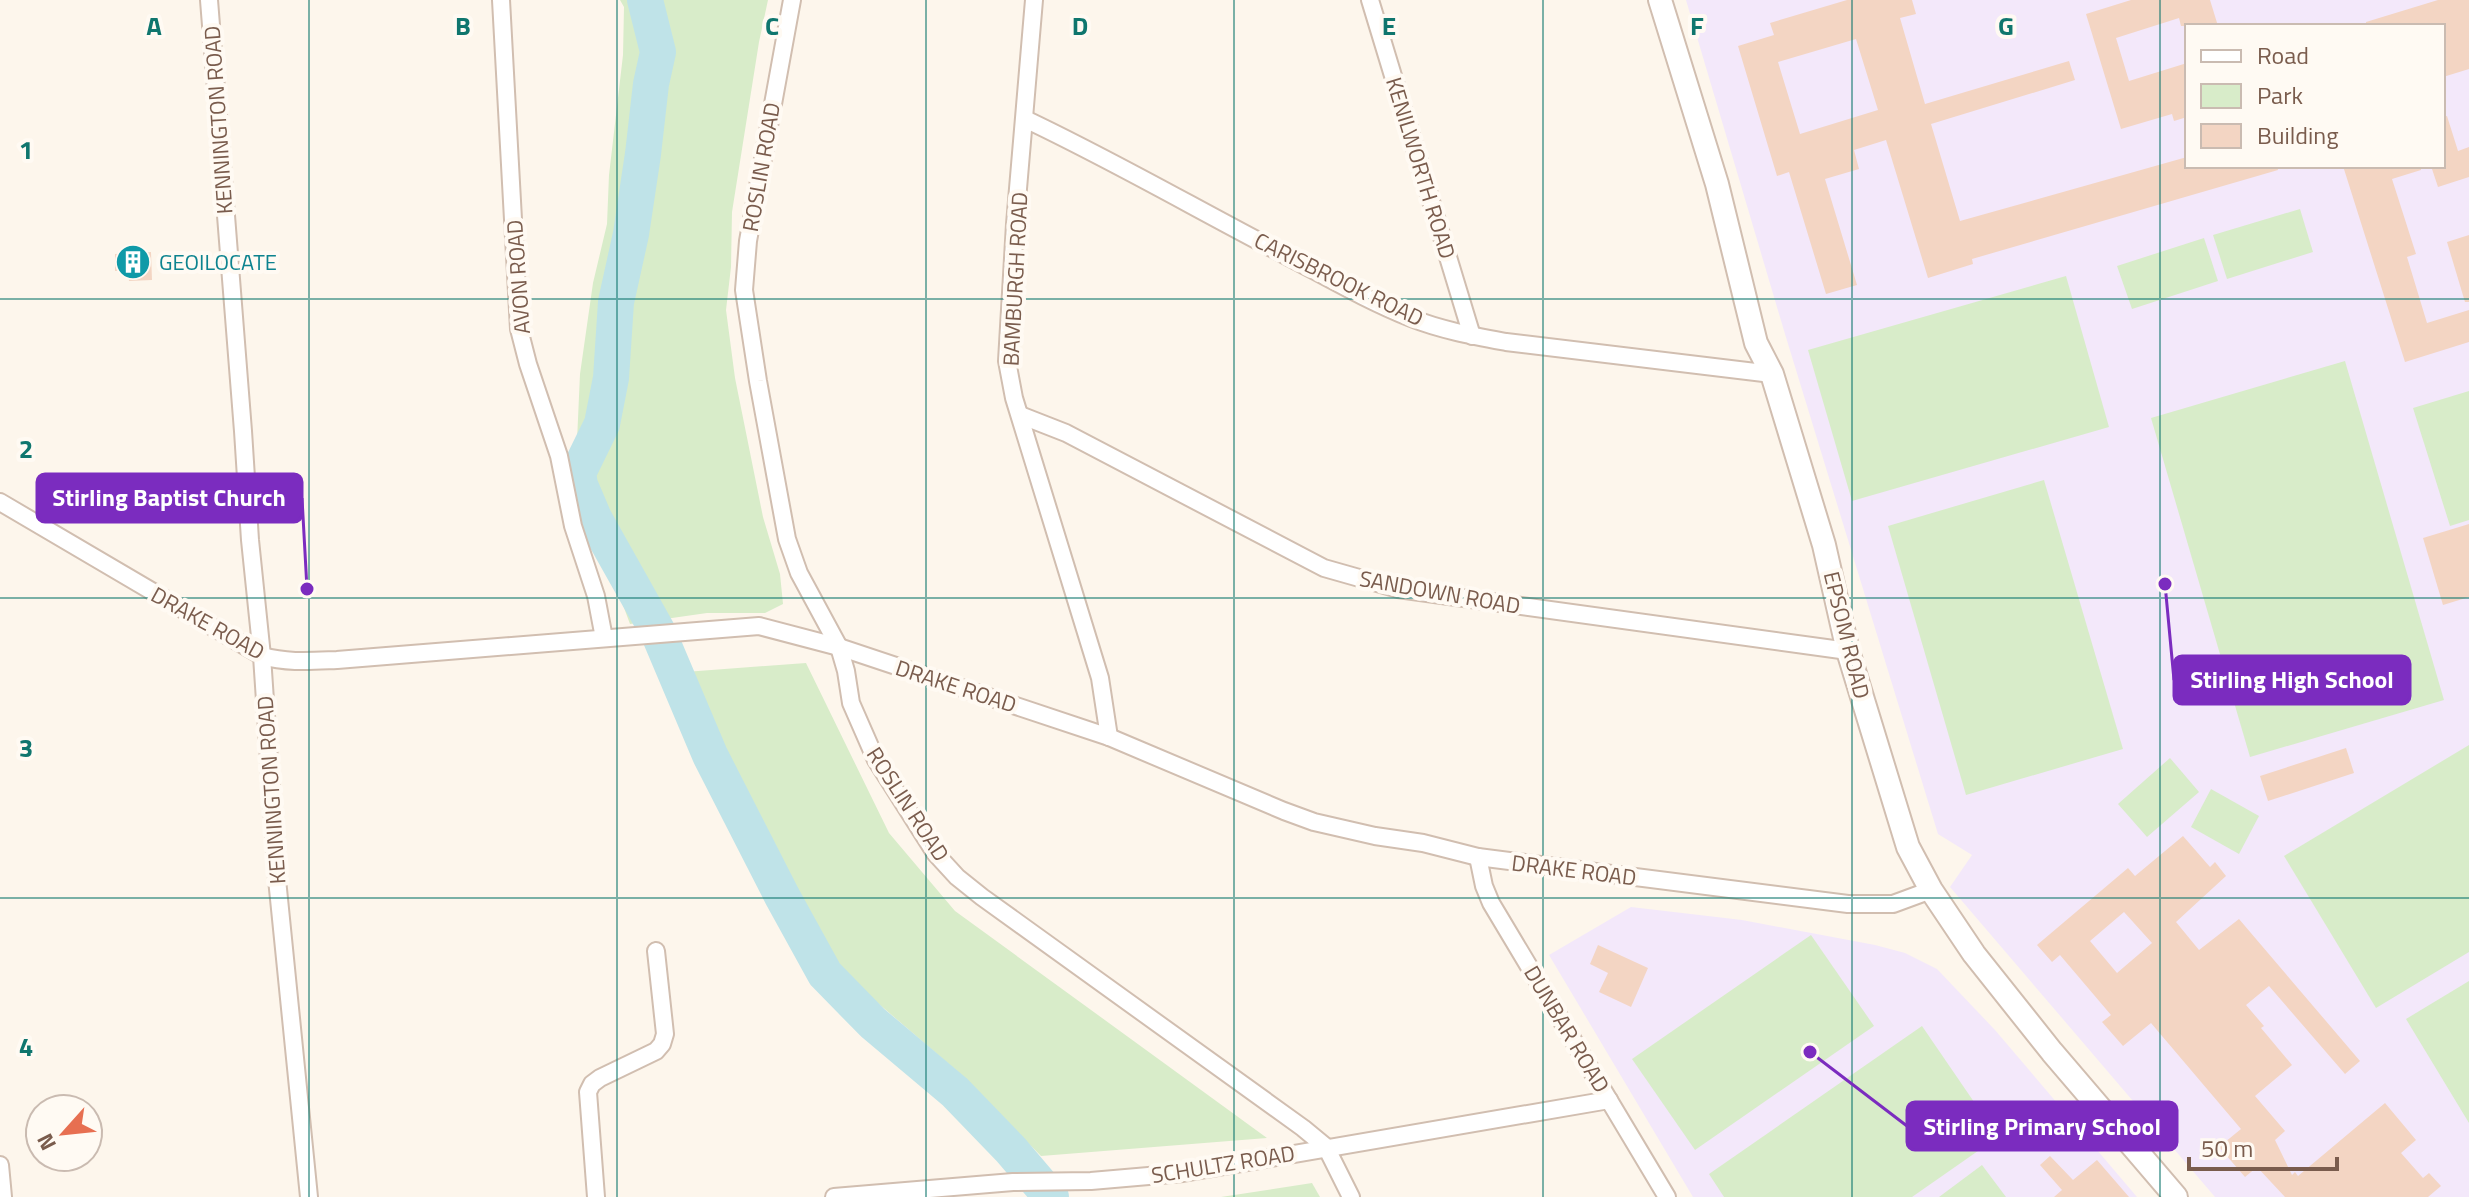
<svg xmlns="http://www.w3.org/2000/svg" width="2469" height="1197" viewBox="0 0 2469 1197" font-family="'Titillium Web',sans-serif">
	<rect width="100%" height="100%" fill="#fdf6ec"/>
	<!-- education -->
	<g fill="#f3e8fa" fill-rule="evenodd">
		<path d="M1686 0H2469V1197H2215L1950 887 1972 855 1938 834 1785 334ZM2187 26H2443V166H2187Z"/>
		<path d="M1631 907 1742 920 1875 945 1905 953 1937 969 1995 1030 2137 1197H1693L1549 955Z"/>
	</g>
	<!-- green -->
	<g fill="#d8ecc9">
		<path d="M620 0H768L759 42 732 212 731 267 726 310 735 378 763 517 780 574 783 604 765 613H707L630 624 623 605 599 560 584 520 572 476 577 441 580 374 593 283 607 224 609 175 623 55 624 7Z"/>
		<path d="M2300 209 2313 252 2227 279 2213 235Z"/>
		<path d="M2204 238 2218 281 2132 309 2117 266Z"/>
		<path d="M2066 276 2109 427 1852 501 1808 350Z"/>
		<path d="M2345 361 2444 700 2250 757 2151 418Z"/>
		<path d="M2469 391V520L2450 526 2413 408Z"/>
		<path d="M2044 480 2123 749 1966 795 1888 526Z"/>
		<path d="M806 663 889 833 955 911 1267 1138 1041 1156 957 1071 823 956 685 672Z"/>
		<path d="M2469 745V952L2376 1008 2284 856Z"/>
		<path d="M2170 758 2199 792 2147 837 2118 804Z"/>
		<path d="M2211 789 2259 816 2239 854 2191 827Z"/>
		<path d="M1811 935 1874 1026 1695 1150 1632 1059Z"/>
		<path d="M2469 981V1123L2406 1019Z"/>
		<path d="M1922 1026 1998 1137 1912 1197H1724L1709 1174Z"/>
		<path d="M1982 1165 2006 1197H1939Z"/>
		<path d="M1312 1183 1320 1197H1221Z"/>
	</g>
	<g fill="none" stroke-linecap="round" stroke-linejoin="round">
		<!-- river -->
		<path stroke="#bfe3e8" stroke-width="36" d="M645 0 658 52 651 84 643 154 631 234 616 302 611 378 602 424 578 473 580 485 594 518 658 632 710 755 782 896 825 974 873 1023 955 1092 1011 1150 1051 1197"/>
	</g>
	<!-- building -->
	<g fill="#f3d5c3" fill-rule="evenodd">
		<path d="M1847 0H1912L1916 14 1900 18 1925 104 2069 61 2075 80 1931 124 1960 221 2187 157V166H2277L2278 170 1972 259 1973 264 1928 278 1886 140 1854 150 1859 169 1825 179 1857 285 1826 294 1789 172 1777 176 1738 46 1774 35 1770 23ZM1856 39 1878 110 1800 134 1778 62Z"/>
		<path d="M2131 0H2210L2218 26H2181L2179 18 2116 38 2129 81 2187 63V117L2174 121 2172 114 2121 129 2086 14Z"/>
		<path d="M2438 0H2469V69L2443 77V26H2366V22Z"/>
		<path d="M2447 116 2458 151 2469 147V177L2438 187 2431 166H2443V117Z"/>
		<path d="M2343 166H2421V170L2392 179 2416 254 2407 257 2427 323 2469 310V342L2405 362Z"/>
		<path d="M2469 235V302H2465L2447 242Z"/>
		<path d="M151 252 152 280 129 281 128 270 115 271V254Z"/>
		<path d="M2469 524V597L2443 605 2423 538Z"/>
		<path d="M2346 748 2354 773 2268 801 2260 776Z"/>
		<path d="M2183 836 2210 867 2215 862 2226 876 2176 922 2199 950 2239 919 2360 1061 2345 1074 2269 986 2246 1005 2264 1026 2261 1028 2292 1065 2255 1096 2285 1131 2275 1140 2292 1175 2295 1172 2298 1176 2385 1103 2416 1140 2401 1153 2423 1178 2429 1173 2441 1186 2428 1197H2285L2257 1167 2245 1177 2219 1147 2241 1129 2151 1023 2123 1046 2102 1022 2111 1015 2060 955 2052 962 2037 945 2128 868 2135 876ZM2124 912 2152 943 2117 973 2090 941Z"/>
		<path d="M1598 945 1648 968 1631 1007 1599 992 1608 973 1590 964Z"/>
		<path d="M2050 1156 2073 1180 2097 1160 2129 1197H2054L2062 1190 2040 1165Z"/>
	</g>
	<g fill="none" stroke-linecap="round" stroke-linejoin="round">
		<!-- minor casing -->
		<g stroke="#d1beb0" stroke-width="20">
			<g id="minor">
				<path d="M209 0 243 431 250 540 262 656 277 879 309 1197"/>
				<path d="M501 0 519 329 528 364 559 456 573 526 596 596 604 638"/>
				<path d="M792 0 748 241 744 290 758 381 787 539 799 573 839 647 846 671 851 703 876 760 935 853 957 877 982 897 1303 1128 1326 1147 1351 1197"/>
				<path d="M1034 0 1015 224 1007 361 1014 398 1100 678 1109 737"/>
				<path d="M1370 0 1472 336"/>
				<path d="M1025 119C1114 161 1198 210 1285 255 1327 277 1368 301 1411 318 1441 330 1474 336 1506 342L1772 374"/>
				<path d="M1020 415 1066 433 1324 568 1398 589 1848 651"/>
				<path d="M0 502 262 656C287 663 311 661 337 660L759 626 839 647 1109 737 1284 811 1314 822 1375 836 1423 843 1478 857 1848 904H1893L1931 890"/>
				<path d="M1478 857 1484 886 1491 903 1667 1197"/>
				<path d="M0 1165 3 1197"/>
				<path d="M596 1197 588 1092 592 1084 600 1078 656 1051 662 1044 665 1034 656 951"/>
				<path d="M834 1197 1013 1182 1091 1181 1183 1173 1609 1100"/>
			</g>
		</g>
		<!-- tertiary casing -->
		<g stroke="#d1beb0" stroke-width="26">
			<path id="tertiary" d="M1660 0 1717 184 1756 343 1772 374 1824 545 1848 651 1908 847 1931 890 1974 954 2052 1052 2176 1197"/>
		</g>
		<!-- minor -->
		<use href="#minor" stroke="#fff" stroke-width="16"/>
		<!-- tertiary -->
		<use href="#tertiary" stroke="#fff" stroke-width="22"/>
	</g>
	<!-- grid -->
	<path fill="none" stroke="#0f766e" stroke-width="2" stroke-opacity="0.55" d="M309 0V1197M617 0V1197M926 0V1197M1234 0V1197M1543 0V1197M1852 0V1197M2160 0V1197M0 299H2469M0 598H2469M0 898H2469"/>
	<!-- icons -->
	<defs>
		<g id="building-disc" transform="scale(1.8)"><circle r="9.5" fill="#0f9aa8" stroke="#fffaf3"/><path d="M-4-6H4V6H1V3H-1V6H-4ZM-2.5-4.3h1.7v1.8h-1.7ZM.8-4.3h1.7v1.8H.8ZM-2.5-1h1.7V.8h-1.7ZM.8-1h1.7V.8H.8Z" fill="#fff"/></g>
	</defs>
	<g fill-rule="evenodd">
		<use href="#building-disc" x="133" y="262"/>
	</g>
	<g text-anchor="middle" stroke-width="8" stroke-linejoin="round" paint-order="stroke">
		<!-- street labels -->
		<g font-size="22" fill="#7a5c4d" stroke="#fffaf3">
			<text transform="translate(218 120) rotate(-94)" y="8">KENNINGTON ROAD</text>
			<text transform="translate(761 167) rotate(-80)" y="8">ROSLIN ROAD</text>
			<text transform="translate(1421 168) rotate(73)" y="8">KENILWORTH ROAD</text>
			<text transform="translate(518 277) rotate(-94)" y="8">AVON ROAD</text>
			<text transform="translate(1015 279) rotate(-87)" y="8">BAMBURGH ROAD</text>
			<text transform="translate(1339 279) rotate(26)" y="8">CARISBROOK ROAD</text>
			<text transform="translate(1440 592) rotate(10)" y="8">SANDOWN ROAD</text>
			<text transform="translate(208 623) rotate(29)" y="8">DRAKE ROAD</text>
			<text transform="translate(1847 635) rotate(76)" y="8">EPSOM ROAD</text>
			<text transform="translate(956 686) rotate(18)" y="8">DRAKE ROAD</text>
			<text transform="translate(271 790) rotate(-94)" y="8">KENNINGTON ROAD</text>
			<text transform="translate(908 804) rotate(57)" y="8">ROSLIN ROAD</text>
			<text transform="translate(1574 870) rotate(7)" y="8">DRAKE ROAD</text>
			<text transform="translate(1567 1029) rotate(59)" y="8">DUNBAR ROAD</text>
			<text transform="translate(1223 1164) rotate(-9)" y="8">SCHULTZ ROAD</text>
		</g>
		<!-- culture labels -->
		<g font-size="22" fill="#0d838f" stroke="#fffaf3" text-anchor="start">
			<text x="159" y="270">GEOILOCATE</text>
		</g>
	</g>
	<g font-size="26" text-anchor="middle" font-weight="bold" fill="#0f766e" stroke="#fffaf3" stroke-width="8" stroke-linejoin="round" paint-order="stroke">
		<text x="154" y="35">A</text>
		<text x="463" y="35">B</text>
		<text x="772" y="35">C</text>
		<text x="1080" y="35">D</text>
		<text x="1389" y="35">E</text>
		<text x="1697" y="35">F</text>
		<text x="2006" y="35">G</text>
		<text x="26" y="159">1</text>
		<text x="26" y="458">2</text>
		<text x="26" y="757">3</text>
		<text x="26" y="1056">4</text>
	</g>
	<!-- callouts -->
	<path fill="none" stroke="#7b2cbf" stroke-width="3" d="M307 589L302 498M2165 584L2174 680M1810 1052L1907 1126"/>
	<g fill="#7b2cbf" stroke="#fffaf3" stroke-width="3">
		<circle cx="307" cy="589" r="8"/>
		<circle cx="2165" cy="584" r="8"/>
		<circle cx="1810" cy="1052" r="8"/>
	</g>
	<g fill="#7b2cbf" stroke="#7b2cbf" stroke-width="3">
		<rect x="37" y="474" width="265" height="48" rx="8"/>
		<rect x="2174" y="656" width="236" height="48" rx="8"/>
		<rect x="1907" y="1102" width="270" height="48" rx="8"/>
	</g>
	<g font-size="24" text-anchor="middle" font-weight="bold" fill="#fff">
		<text x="169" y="506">Stirling Baptist Church</text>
		<text x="2292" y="688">Stirling High School</text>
		<text x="2042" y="1135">Stirling Primary School</text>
	</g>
	<!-- legend -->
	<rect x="2185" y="24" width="260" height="144" fill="#fffaf3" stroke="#cabbb1" stroke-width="2"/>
	<rect x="2201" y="50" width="40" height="12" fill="#ffffff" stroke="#cabbb1" stroke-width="2"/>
	<text x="2257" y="64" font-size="24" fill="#7a5c4d">Road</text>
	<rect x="2201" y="84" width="40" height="24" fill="#d8ecc9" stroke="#cabbb1" stroke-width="2"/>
	<text x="2257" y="104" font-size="24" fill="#7a5c4d">Park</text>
	<rect x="2201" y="124" width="40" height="24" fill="#f3d5c3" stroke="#cabbb1" stroke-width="2"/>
	<text x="2257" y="144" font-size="24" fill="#7a5c4d">Building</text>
	<!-- north arrow -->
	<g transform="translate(64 1133) rotate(243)"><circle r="38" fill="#fffaf3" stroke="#cabbb1" stroke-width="2"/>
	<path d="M0-6L14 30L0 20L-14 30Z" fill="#e76f51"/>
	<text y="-12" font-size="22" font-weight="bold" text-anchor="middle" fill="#7a5c4d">N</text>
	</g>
	<!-- scale -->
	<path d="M2189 1157v12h148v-12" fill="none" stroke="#7a5c4d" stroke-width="4"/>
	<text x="2201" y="1157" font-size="24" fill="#7a5c4d" stroke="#fffaf3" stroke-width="6" paint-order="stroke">50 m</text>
</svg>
